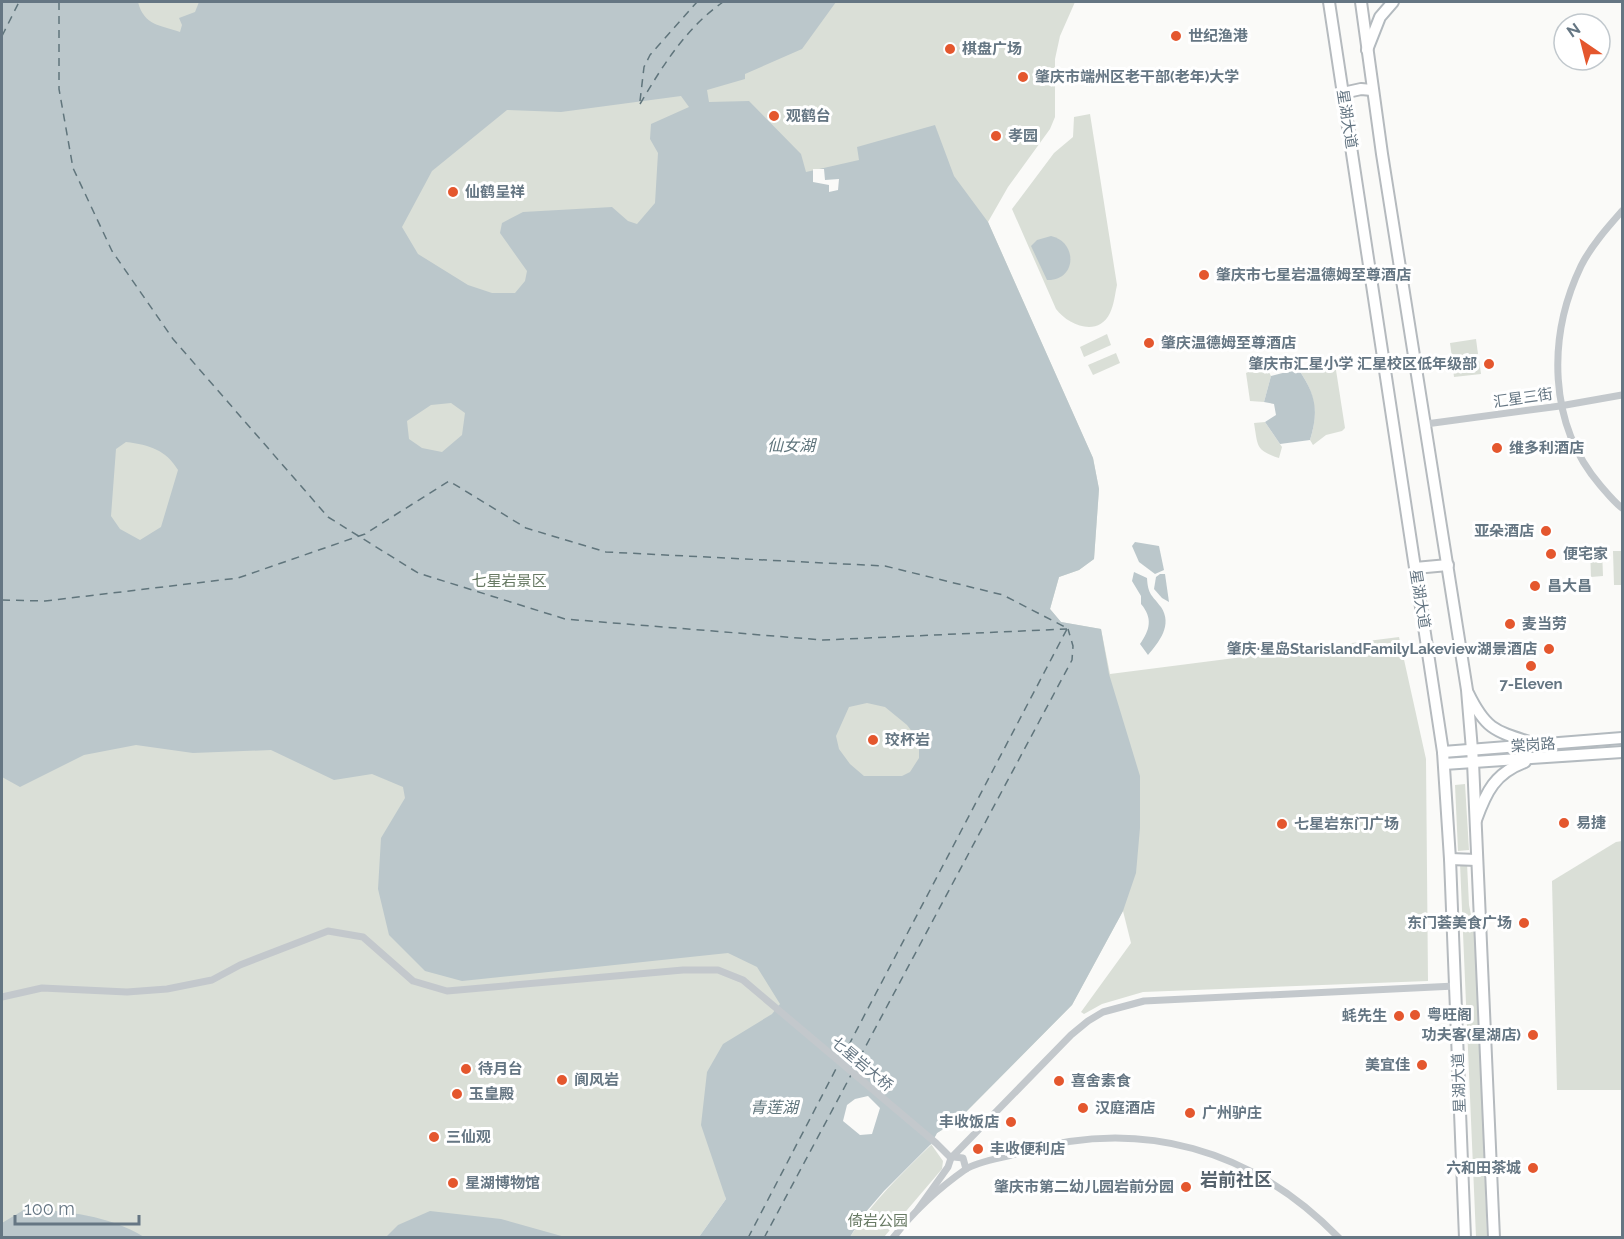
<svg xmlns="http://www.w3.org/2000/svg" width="1624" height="1239" viewBox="0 0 1624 1239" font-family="Raleway,'Noto Sans SC',sans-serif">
	<rect width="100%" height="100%" fill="#fafaf8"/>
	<!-- green -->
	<g fill="#dadfd7">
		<path d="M2 2H1075L1060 36 1055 59V117L1050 129 1008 187 988 222 1093 458 1099 489 1094 559 1079 570 1059 577 1050 609 1061 622 1101 629 1110 674 1399 637 1426 759 1428 981 1143 992 1102 1004 1084 1014 1081 1012 1131 943 1123 911 1072 1005 958 1120 937 1133 931 1144 943 1161 942 1169 884 1237H850C872 1202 901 1174 931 1145L772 1014 721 1178 726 1199 699 1237 2 1238Z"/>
		<path d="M1090 114 1117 285C1115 294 1114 305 1110 313 1098 338 1068 325 1056 309L1012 209 1054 153 1073 137 1074 117Z"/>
		<path d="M1107 334 1111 345 1084 357 1080 347Z"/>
		<path d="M1476 339 1478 354 1452 358 1450 343Z"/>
		<path d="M1116 353 1120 363 1093 375 1088 365Z"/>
		<path d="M1479 359 1481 374 1454 377 1452 362Z"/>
		<path d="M1265 365 1271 376 1264 402 1250 401 1246 373Z"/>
		<path d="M1302 366 1313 371 1332 368 1336 370 1345 428 1342 431 1326 435 1313 445 1310 440C1319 413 1315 392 1298 369Z"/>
		<path d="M1265 422 1282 447 1279 458C1255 450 1258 446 1254 423Z"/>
		<path d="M1590 549H1602L1603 576 1591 577Z"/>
		<path d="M1613 551H1622V585H1614Z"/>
		<path d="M1465 784 1469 850 1458 851 1455 785Z"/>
		<path d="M1622 841V1090H1557L1552 881 1616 842Z"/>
		<path d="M1460 863H1467L1469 905 1476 939 1487 1237H1476Z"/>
	</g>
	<!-- water -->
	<g fill="#bbc7cb" fill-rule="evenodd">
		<path d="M2 2H138C144 26 161 25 180 32L182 25 179 18 195 12 199 2H836L802 49 745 74V79L707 90 709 102 749 101 801 154 806 172 859 160 857 147 935 125 954 176 988 222 1093 458 1099 489 1094 559 1079 570 1059 577 1050 609 1061 622 1101 629 1109 674 1140 776V828L1136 873 1123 911 1072 1005 958 1120 937 1133 931 1144 884 1191 865 1213 850 1237H699L726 1199 701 1125 707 1072 723 1044 772 1014 780 1004 757 967 728 953 462 981 425 971 389 935 378 889 381 838 405 798 403 787 372 774 334 780 271 750 193 753 136 745 84 755 20 787 2 777ZM681 96 689 107 651 124 650 139 658 153 655 203 637 224 628 221 612 207 523 212 502 223 500 233 527 271 525 281 515 293H492L468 285 418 254 402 227 432 171 507 110 561 112ZM451 403 465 413 462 435 442 452 422 448 409 439 407 421 431 405ZM126 442C150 445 166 450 178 470L161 527 140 540 120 529 111 516 116 449ZM867 703 885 707 907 725 919 741V758L910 772 902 776H864L850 764 839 749 836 736 849 707ZM868 1096 880 1108 872 1134 860 1135 843 1121 847 1105 855 1099Z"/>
		<path d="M1051 236C1078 242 1077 281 1047 280L1031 246 1037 240Z"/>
		<path d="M1298 369C1316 394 1319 411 1310 440L1280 444 1265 422 1276 415 1274 404 1264 402 1271 376Z"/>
		<path d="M1135 542 1159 546 1164 570 1155 574 1139 562 1132 546Z"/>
		<path d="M1134 572 1147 578C1148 595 1152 595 1161 607 1173 625 1159 642 1148 655L1140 644C1150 630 1153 618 1141 604V596L1132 581Z"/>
		<path d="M1160 574H1165L1169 602 1162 598 1154 589 1156 577Z"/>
		<path d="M27 1208C68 1212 108 1215 144 1237H2V1223Z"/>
		<path d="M430 1211 501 1219 565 1237H386L398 1225Z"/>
	</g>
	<!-- pier -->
	<path fill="#fafaf8" d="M813 169H824L825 180 839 179 838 190 829 192V185L813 182Z"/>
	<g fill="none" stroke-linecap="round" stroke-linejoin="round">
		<!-- ferry -->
		<g stroke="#60757c" stroke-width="1.5" stroke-dasharray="8 6" stroke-linecap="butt">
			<path d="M59 2V89L73 168 112 251 173 339 328 517 418 573 565 619 823 640 1067 629"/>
			<path d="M2 36 19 2"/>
			<path d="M640 101 644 67 650 55 697 2"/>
			<path d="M640 104C663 65 686 28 723 2"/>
			<path d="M2 600 45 601 238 578 365 534 449 481 526 528 606 552 885 566 1003 595 1067 628"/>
			<path d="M842 1058 1067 629"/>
			<path d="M853 1070 1072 660 1073 646 1068 629"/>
			<path d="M748 1238 838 1065"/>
			<path d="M764 1238 851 1075"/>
		</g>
		<!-- secondary casing -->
		<g stroke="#b3babf" stroke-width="14">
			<g id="secondary">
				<path d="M1367 50 1380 17 1393 2"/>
				<path d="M1468 693C1485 728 1494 731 1529 742"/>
				<path d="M1443 752 1622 738"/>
				<path d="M1444 764 1622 752"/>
				<path d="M1476 820C1486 792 1495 773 1525 762"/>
			</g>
		</g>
		<!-- primary casing -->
		<g stroke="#b5babe" stroke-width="14">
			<g id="primary">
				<path d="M1329 2 1443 752 1450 859 1465 1238"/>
				<path d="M1361 2 1382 154 1467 690 1473 762 1494 1238"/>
				<path d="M1343 93 1361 89 1372 90"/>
				<path d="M1415 568 1448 565"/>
				<path d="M1450 859 1477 860"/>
			</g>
		</g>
		<!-- street -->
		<g stroke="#c3c8cc" stroke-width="7">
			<path d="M1622 211C1607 228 1591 246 1581 266 1547 337 1548 424 1600 485 1607 493 1614 502 1622 508"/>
			<path d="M1426 424 1560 406 1622 395"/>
			<path d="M2 997 42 988 127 992 167 989 212 980 240 965 328 931 363 937 413 981 447 991 683 970H718L743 980 936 1143 951 1158"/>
			<path d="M954 1157 963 1158 966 1169"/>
			<path d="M918 1209 948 1167 951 1158 1071 1035 1088 1021 1103 1012 1144 1001 1455 986"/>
			<path d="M893 1238C913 1212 939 1188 966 1169 977 1161 1008 1157 1022 1152 1141 1117 1253 1149 1339 1238"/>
		</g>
		<!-- secondary -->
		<use href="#secondary" stroke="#fff" stroke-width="10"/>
		<!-- primary -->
		<use href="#primary" stroke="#fff" stroke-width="10"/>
	</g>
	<!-- markers -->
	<g fill="#e4572e" stroke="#fff" stroke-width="2">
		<circle cx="1176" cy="36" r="6"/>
		<circle cx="950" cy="49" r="6"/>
		<circle cx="1023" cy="77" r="6"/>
		<circle cx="774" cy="116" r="6"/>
		<circle cx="996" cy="136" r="6"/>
		<circle cx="453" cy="192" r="6"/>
		<circle cx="1204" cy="275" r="6"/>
		<circle cx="1149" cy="343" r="6"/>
		<circle cx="1489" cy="364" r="6"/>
		<circle cx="1497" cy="448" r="6"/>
		<circle cx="1546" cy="531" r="6"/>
		<circle cx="1551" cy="554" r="6"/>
		<circle cx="1535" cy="586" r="6"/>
		<circle cx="1510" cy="624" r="6"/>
		<circle cx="1549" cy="649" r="6"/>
		<circle cx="1531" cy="666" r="6"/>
		<circle cx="873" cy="740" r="6"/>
		<circle cx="1564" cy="823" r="6"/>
		<circle cx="1282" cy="824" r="6"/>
		<circle cx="1524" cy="923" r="6"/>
		<circle cx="1415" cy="1015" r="6"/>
		<circle cx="1399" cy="1016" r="6"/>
		<circle cx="1533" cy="1035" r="6"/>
		<circle cx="1422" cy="1065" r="6"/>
		<circle cx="466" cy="1069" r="6"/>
		<circle cx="562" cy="1080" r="6"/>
		<circle cx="1059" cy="1081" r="6"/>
		<circle cx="457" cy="1094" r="6"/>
		<circle cx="1083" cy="1108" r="6"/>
		<circle cx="1190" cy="1113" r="6"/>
		<circle cx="1011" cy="1122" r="6"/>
		<circle cx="434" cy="1137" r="6"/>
		<circle cx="978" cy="1149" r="6"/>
		<circle cx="1533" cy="1168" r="6"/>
		<circle cx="453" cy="1183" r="6"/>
		<circle cx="1186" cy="1187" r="6"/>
	</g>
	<g text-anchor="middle" stroke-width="6" stroke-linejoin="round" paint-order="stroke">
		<!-- poi labels -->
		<g font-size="15" font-weight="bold" fill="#657683" stroke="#fff" text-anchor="start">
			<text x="1188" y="41">世纪渔港</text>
			<text x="962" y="54">棋盘广场</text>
			<text x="1035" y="82">肇庆市端州区老干部(老年)大学</text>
			<text x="786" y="121">观鹤台</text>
			<text x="1008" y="141">孝园</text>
			<text x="465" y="197">仙鹤呈祥</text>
			<text x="1216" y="280">肇庆市七星岩温德姆至尊酒店</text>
			<text x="1161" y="348">肇庆温德姆至尊酒店</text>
			<text x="1477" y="369" text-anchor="end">肇庆市汇星小学 汇星校区低年级部</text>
			<text x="1509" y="453">维多利酒店</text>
			<text x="1534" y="536" text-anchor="end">亚朵酒店</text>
			<text x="1563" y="559">便宅家</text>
			<text x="1547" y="591">昌大昌</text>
			<text x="1522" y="629">麦当劳</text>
			<text x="1537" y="654" text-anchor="end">肇庆·星岛StarislandFamilyLakeview湖景酒店</text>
			<text x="1531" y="689" text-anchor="middle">7-Eleven</text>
			<text x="885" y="745">珓杯岩</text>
			<text x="1576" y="828">易捷</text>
			<text x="1294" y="829">七星岩东门广场</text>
			<text x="1512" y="928" text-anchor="end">东门荟美食广场</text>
			<text x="1427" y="1020">粤旺阁</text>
			<text x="1387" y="1021" text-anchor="end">蚝先生</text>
			<text x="1521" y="1040" text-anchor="end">功夫客(星湖店)</text>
			<text x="1410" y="1070" text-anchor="end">美宜佳</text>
			<text x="478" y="1074">待月台</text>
			<text x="574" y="1085">阆风岩</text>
			<text x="1071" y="1086">喜舍素食</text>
			<text x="469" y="1099">玉皇殿</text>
			<text x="1095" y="1113">汉庭酒店</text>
			<text x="1202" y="1118">广州驴庄</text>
			<text x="999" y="1127" text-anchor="end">丰收饭店</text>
			<text x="446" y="1142">三仙观</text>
			<text x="990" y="1154">丰收便利店</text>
			<text x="1521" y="1173" text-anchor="end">六和田茶城</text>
			<text x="465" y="1188">星湖博物馆</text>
			<text x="1174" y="1192" text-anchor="end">肇庆市第二幼儿园岩前分园</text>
		</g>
		<!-- street labels -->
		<g font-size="15" fill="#657683" stroke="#fff">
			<text transform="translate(1347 119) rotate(81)" y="5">星湖大道</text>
			<text transform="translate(1523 398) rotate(-8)" y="5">汇星三街</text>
			<text transform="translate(1420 599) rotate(81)" y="5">星湖大道</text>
			<text transform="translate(1533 745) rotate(-4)" y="5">棠岗路</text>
			<text transform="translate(862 1064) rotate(40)" y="5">七星岩大桥</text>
			<text transform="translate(1459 1083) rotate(-92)" y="5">星湖大道</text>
		</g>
		<!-- park labels -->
		<g font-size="15" fill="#687a64" stroke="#fff">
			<text x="509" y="586">七星岩景区</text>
			<text x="878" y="1226">倚岩公园</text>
		</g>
		<!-- water labels -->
		<g font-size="16" font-style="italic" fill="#60757c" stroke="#fff">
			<text x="791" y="451">仙女湖</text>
			<text x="774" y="1113">青莲湖</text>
		</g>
		<!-- quarter labels -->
		<g font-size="18" font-weight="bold" fill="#57646e" stroke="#fff">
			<text x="1236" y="1186">岩前社区</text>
		</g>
	</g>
	<!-- border -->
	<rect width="1624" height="1239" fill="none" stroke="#657683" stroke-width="6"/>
	<!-- north arrow -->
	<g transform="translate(1582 42) rotate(325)"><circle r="28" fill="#ffffff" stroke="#c1c8cd" stroke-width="1.5"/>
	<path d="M0-4.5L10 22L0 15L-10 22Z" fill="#e4572e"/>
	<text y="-9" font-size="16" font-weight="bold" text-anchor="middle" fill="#657683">N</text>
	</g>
	<!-- scale -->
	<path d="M15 1215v9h124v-9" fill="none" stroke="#657683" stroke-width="3"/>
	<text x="24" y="1215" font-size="18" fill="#657683" stroke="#ffffff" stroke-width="4.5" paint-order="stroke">100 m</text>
</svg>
